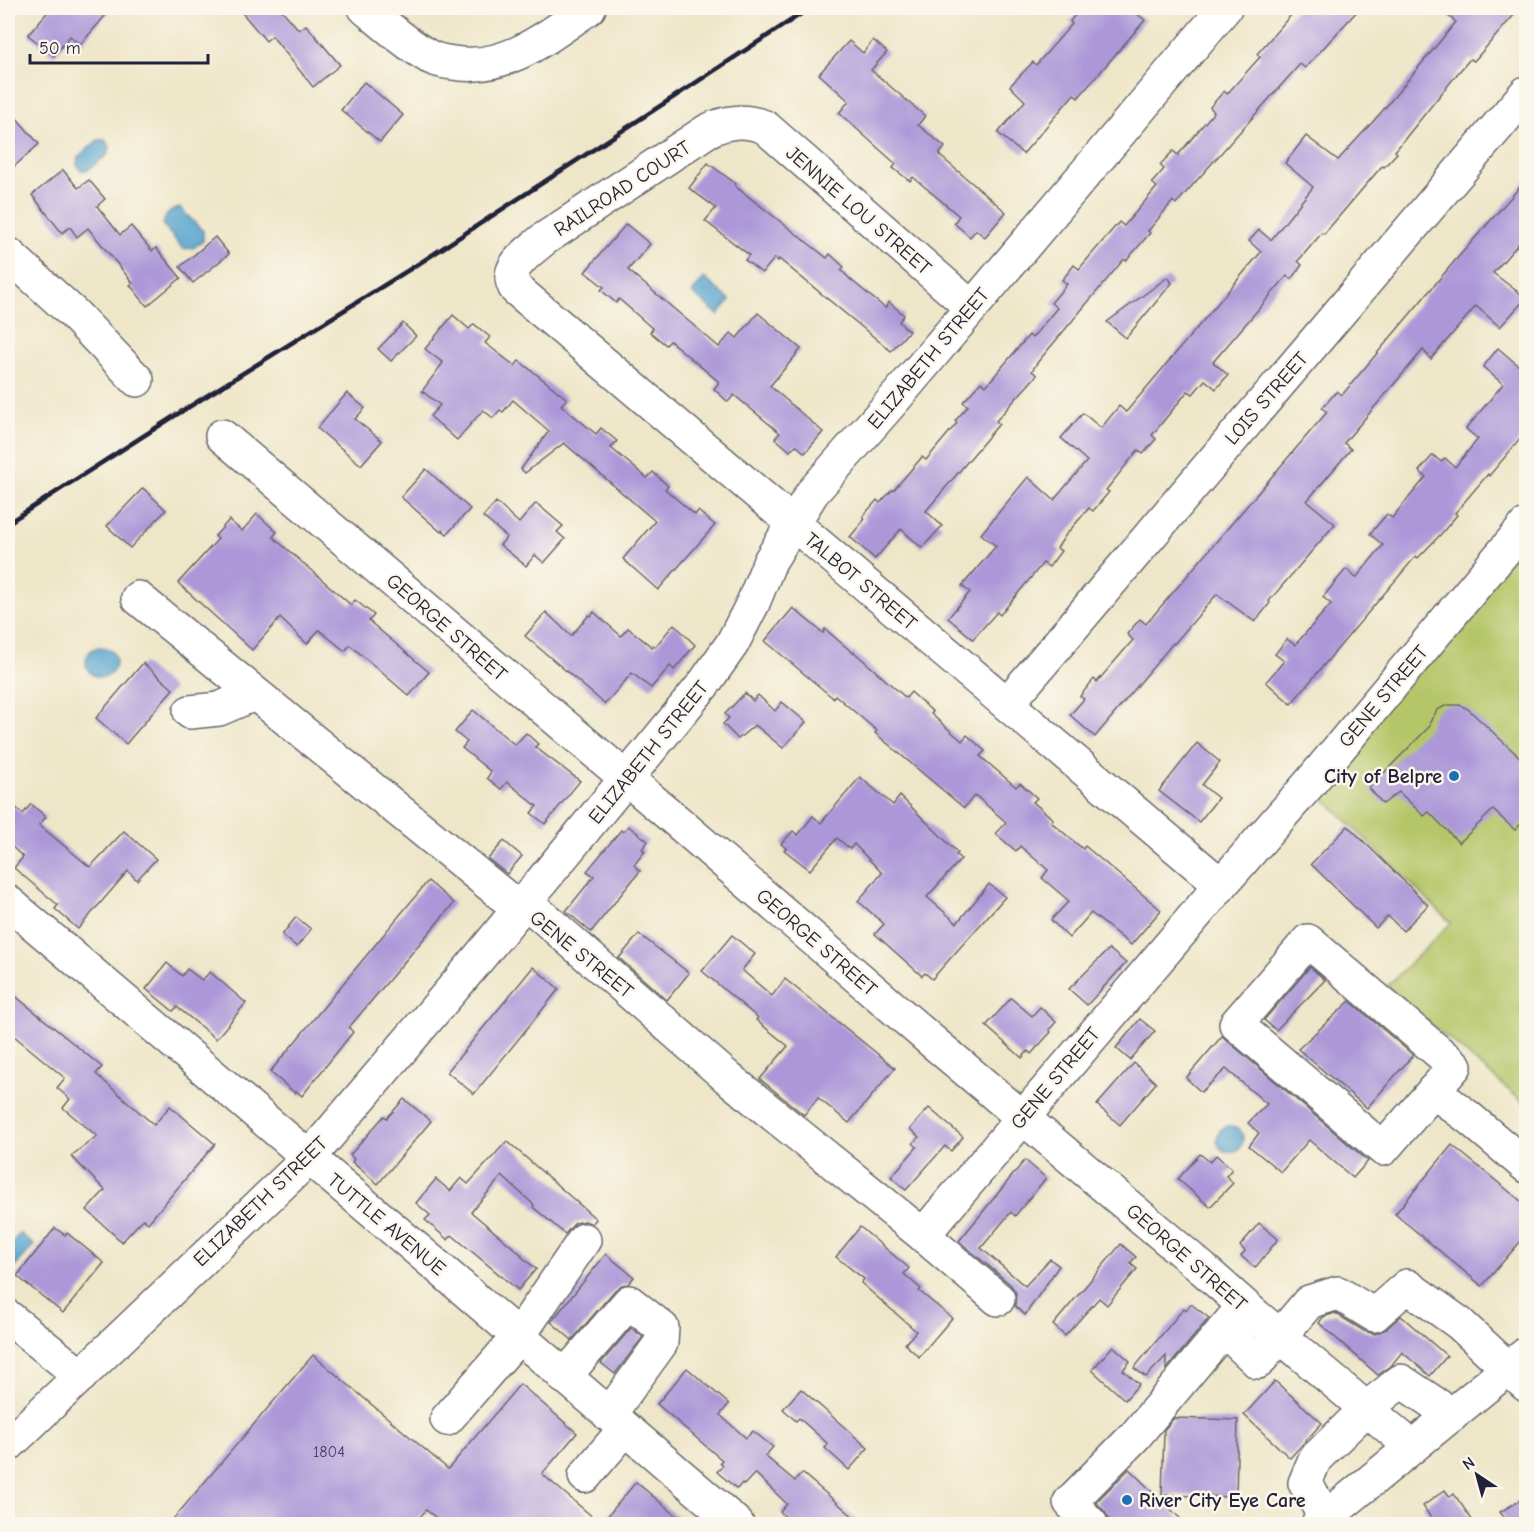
<svg xmlns="http://www.w3.org/2000/svg" width="1534" height="1532" viewBox="0 0 1534 1532" font-family="'Comic Neue',sans-serif">
	<rect width="100%" height="100%" fill="#fbf7ec"/>
	<filter id="ink" filterUnits="userSpaceOnUse"><feTurbulence type="fractalNoise" baseFrequency=".0167" numOctaves="2"/><feDisplacementMap in="SourceGraphic" scale="12" xChannelSelector="R" yChannelSelector="G"/><feConvolveMatrix kernelMatrix="1 2 1 2 8 2 1 2 1" color-interpolation-filters="sRGB"/></filter>
	<filter id="wash" filterUnits="userSpaceOnUse"><feTurbulence type="fractalNoise" baseFrequency=".008" numOctaves="4" result="noise"/><feDisplacementMap in="SourceGraphic" scale="24" xChannelSelector="R" yChannelSelector="G"/><feGaussianBlur stdDeviation="1.35" result="paint"/><feColorMatrix in="noise" values="0 0 0 0 0 0 0 0 0 0 0 0 0 0 0 0 0 1.4 0 .05"/><feComposite in="paint" operator="in"/></filter>
	<g filter="url(#wash)">
		<rect width="100%" height="100%" fill="#eee6c8"/>
		<!-- green -->
		<path fill="#b5c669" stroke="#6c7452" stroke-width="1.5" d="M1526 525V1105L1387 986 1451 923 1309 784Z"/>
		<!-- water -->
		<g fill="#52a3cd" stroke="#3a6284" stroke-width="1.5">
			<path d="M98 140H105L110 147 108 154 88 170H80L77 164 78 157Z"/>
			<path d="M180 208 203 231V241L193 248 183 249 163 225C165 215 169 210 180 208Z"/>
			<path d="M704 278 730 300 718 315 692 293Z"/>
			<circle cx="101" cy="662" r="15"/>
			<circle cx="1230" cy="1139" r="13"/>
			<path d="M20 1233 34 1245 10 1273 8 1271V1248Z"/>
		</g>
		<g id="blocks">
			<!-- building -->
			<g fill="#ac98d8">
				<path d="M51 8H112L80 45 70 36 54 56 28 35Z"/>
				<path d="M238 8H280L299 30 306 25 340 65 313 87 272 36 266 41Z"/>
				<path d="M1081 8H1129L1145 20 1078 98 1074 94 1023 154 998 133 1025 101 1010 86 1033 62 1036 65 1072 24 1070 21Z"/>
				<path d="M1297 8H1360L1305 68 1300 64 1176 204 1173 201 1148 231 1150 233 1126 261 1124 259 1037 363 1032 371 1037 375 996 421 999 424 926 511 942 526 922 548 901 529 875 559 850 537 865 519 863 516 877 500 880 503 892 490 893 491 922 457 926 460 957 423 955 421 968 406 963 402 981 382 986 386 1029 335 1032 338 1057 308 1051 303 1067 284 1062 280 1074 265 1079 269 1119 222 1124 226 1157 187 1152 183 1164 169 1160 165 1173 151 1178 155 1214 112 1210 107 1224 91 1227 94 1260 57 1257 54Z"/>
				<path d="M1438 8H1520L1474 61 1470 59 1458 73 1395 151 1397 153 1384 167 1382 166 1324 234 1322 233 1298 261 1302 265 1291 279 1287 276 1213 362 1228 375 1216 389 1205 380 1193 394 1188 391 1152 435 1156 439 1143 454 1138 450 1106 490 1109 492 1093 511 1089 508 1065 536 1057 548 1061 551 1049 567 1043 563 1000 615 997 612 973 639 948 618 970 592 962 586 996 546 981 534 1028 477 1054 500 1087 461 1061 438 1083 413 1101 428 1119 406 1126 412 1261 252 1249 241 1259 230 1271 240 1313 187 1285 163 1306 136 1338 160 1379 115 1456 22Z"/>
				<path d="M873 40 887 52 871 70 925 116 918 125 945 147 939 155 1006 212 985 237 976 230 970 237 954 223 959 216 913 177 910 181 893 168 896 164 839 113 849 101 819 74 849 41 863 53Z"/>
				<path d="M364 82 403 115 380 142 341 110Z"/>
				<path d="M8 108 39 144 8 172Z"/>
				<path d="M708 163 736 184 735 186 827 258 830 254 844 267 841 270 851 280 885 308 889 302 904 315 899 322 909 331 891 351 779 259 778 261 775 258 762 273 745 260 749 255 705 221 716 208 689 188Z"/>
				<path d="M63 170 78 188 89 180 105 199 97 206 120 235 131 226 152 251 156 248 181 278 147 306 130 285 133 283 88 228 77 237 70 227 62 233 32 195Z"/>
				<path d="M1527 179V234L1493 273 1526 298 1500 327 1476 306 1431 359 1423 350 1344 443 1351 449 1307 501 1335 524 1269 601 1270 603 1255 622 1217 594 1174 644 1173 643 1095 737 1070 715 1084 699 1080 696 1094 679 1097 682 1133 640 1127 634 1140 619 1146 624 1327 412 1322 408 1337 391 1342 395 1453 263Z"/>
				<path d="M626 224 650 244 628 270 719 347 731 333 737 338 758 313 801 349 770 386 823 432 805 453 796 445 790 451 775 438 780 433 734 395 728 402 714 389 719 382 670 341 666 345 650 332 653 329 619 299 616 303 601 290 604 287 585 272Z"/>
				<path d="M215 237 229 254 193 283 180 267Z"/>
				<path d="M1168 277 1172 283 1126 338 1107 322Z"/>
				<path d="M453 315 469 329 474 324 490 337 485 343 515 366 519 361 545 381 567 399 561 405 596 434 601 428 617 441 611 448 647 478 653 472 668 486 665 489 695 515 698 511 715 525 658 590 623 559 655 521 564 443 525 473 521 469 549 431 513 400 503 412 500 410 493 418 483 410 457 440 430 416 440 405 422 391 443 363 425 349Z"/>
				<path d="M403 323 416 336 391 361 378 349Z"/>
				<path d="M1498 348 1527 373V431L1489 476 1488 474 1455 513 1457 515 1441 534 1418 558 1416 556 1291 704 1266 682 1284 661 1275 654 1287 639 1295 645 1331 604 1323 597 1346 569 1356 578 1383 545 1370 534 1387 514 1392 518 1426 477 1419 471 1433 455 1441 462 1445 458 1455 467 1478 439 1466 429 1503 384 1483 367Z"/>
				<path d="M347 393 365 408 355 419 382 441 361 465 317 428Z"/>
				<path d="M426 469 470 509 447 534 442 530 441 532 401 497Z"/>
				<path d="M143 488 166 510 130 548 107 526Z"/>
				<path d="M496 502 519 523 536 503 563 526 557 532 565 539 544 563 535 555 526 566 500 545 507 537 483 517Z"/>
				<path d="M257 514 277 532 273 537 351 605 355 600 374 615 369 621 429 672 409 696 350 645 345 651 319 630 307 644 280 618 252 650 178 583 218 539 215 536 229 520 242 531Z"/>
				<path d="M793 608 823 633 825 629 853 653 854 652 906 698 911 692 933 712 931 714 962 741 967 735 985 751 980 756 1016 787 1020 783 1037 798 1033 802 1053 819 1051 822 1083 849 1085 846 1161 910 1131 945 1091 913 1069 938 1051 920 1069 901 1042 878 1048 870 1020 846 1016 851 996 834 1006 822 975 795 964 808 875 733 877 731 835 695 833 698 765 641Z"/>
				<path d="M546 612 571 636 589 615 591 616 594 612 621 636 628 628 652 647 653 645 655 647 674 624 695 645 674 670 670 666 651 688 632 673 605 704 525 636Z"/>
				<path d="M143 663 173 689 126 744 96 718Z"/>
				<path d="M745 693 753 701 758 695 775 711 782 702 806 722 783 748 755 725 738 739 723 724 729 718 725 714Z"/>
				<path d="M1447 705H1460L1468 709 1527 764V818L1515 830 1493 810 1459 843 1429 812 1424 816 1399 792 1383 804 1369 788 1430 726V722L1437 710Z"/>
				<path d="M473 710 515 745 526 733 538 744 535 747 580 781 545 824 531 813 537 806 507 782 501 789 487 778 491 772 462 748 467 742 455 732Z"/>
				<path d="M1197 743 1220 762 1202 785 1218 798 1199 822 1159 791Z"/>
				<path d="M860 777 893 805 900 796 958 853 956 855 961 859 927 897 957 923 989 884 1005 897 932 979 925 973 922 976 875 934 884 924 858 901 882 873 854 844 850 849 837 838 810 870 784 850 786 848 781 844 793 831 798 835 813 816 821 823Z"/>
				<path d="M8 801 23 814 31 804 46 817 39 825 90 867 124 831 156 859 137 880 128 871 78 929 55 909 58 905 14 868 23 857 8 843Z"/>
				<path d="M628 826 648 841 642 849 645 851 634 865 640 871 591 932 566 911 594 876 587 871 621 830 623 832Z"/>
				<path d="M1348 826 1428 905 1403 931 1388 916 1376 928 1311 864Z"/>
				<path d="M504 841 522 856 507 874 488 859Z"/>
				<path d="M428 881 454 903 351 1025 349 1028 353 1032 302 1096 296 1091 295 1093 270 1072Z"/>
				<path d="M296 917 311 929 297 947 282 935Z"/>
				<path d="M639 934 689 973 667 1000 619 958Z"/>
				<path d="M732 935 755 954 742 970 772 996 785 979 895 1068 849 1123 818 1098 804 1115 760 1079 788 1046 756 1020 758 1018 702 971Z"/>
				<path d="M1109 949 1126 963 1087 1005 1069 989Z"/>
				<path d="M167 963 182 976 187 969 202 980 210 972 246 1003 216 1039 177 1007 173 1011 146 989Z"/>
				<path d="M533 967 559 989 474 1094 447 1072Z"/>
				<path d="M1310 967 1325 980 1276 1030 1264 1020Z"/>
				<path d="M8 990 102 1067 96 1074 154 1125 170 1106 215 1144 148 1223 143 1219 122 1242 87 1210 105 1190 71 1156 97 1136 63 1108 70 1099 57 1088 65 1078 8 1031Z"/>
				<path d="M1011 998 1032 1016 1040 1007 1056 1022 1049 1030 1051 1032 1031 1054 1028 1051 1022 1058 986 1026Z"/>
				<path d="M1350 1001 1413 1055 1367 1108 1298 1049Z"/>
				<path d="M1140 1019 1155 1031 1130 1060 1116 1048Z"/>
				<path d="M1222 1036 1368 1161 1353 1178 1309 1140 1281 1172 1249 1146 1259 1133 1248 1123 1267 1104 1226 1069 1201 1092 1186 1078Z"/>
				<path d="M1134 1063 1156 1083 1120 1125 1097 1105Z"/>
				<path d="M404 1099 431 1121 378 1184 352 1162 354 1159 350 1155 384 1116 387 1118Z"/>
				<path d="M929 1108 963 1137 951 1151 945 1146 906 1190 891 1177 917 1147 913 1143 919 1137 910 1129Z"/>
				<path d="M507 1141 596 1219 592 1224 585 1221 575 1223 565 1234 533 1207 534 1205 502 1176 471 1212 522 1255 521 1256 536 1269 518 1290 452 1235 448 1240 425 1220 430 1215 416 1203 436 1179 450 1191 461 1178 468 1184Z"/>
				<path d="M1452 1145 1527 1206V1234L1482 1286 1395 1214Z"/>
				<path d="M1200 1154 1210 1162 1216 1155 1232 1169 1226 1176 1233 1183 1210 1207 1178 1179Z"/>
				<path d="M1025 1160 1046 1178 1015 1216 1011 1212 981 1248 1025 1286 1050 1259 1059 1266 1025 1315 1015 1306 1016 1293 1011 1285 959 1241Z"/>
				<path d="M1259 1223 1278 1239 1255 1268 1241 1256 1245 1251 1240 1246Z"/>
				<path d="M860 1227 909 1268 904 1274 921 1289 919 1291 952 1318 919 1357 905 1344 916 1331 861 1283 864 1279 836 1257Z"/>
				<path d="M55 1228 65 1235 67 1233 104 1263 63 1313 17 1276Z"/>
				<path d="M1121 1244 1136 1257 1130 1263 1137 1269 1107 1305 1099 1298 1065 1336 1053 1325Z"/>
				<path d="M606 1254 634 1277 628 1284 622 1285 615 1290 572 1340 551 1322Z"/>
				<path d="M1191 1304 1209 1318 1166 1370V1356L1146 1377 1134 1368 1184 1308 1186 1310Z"/>
				<path d="M1335 1313 1364 1331 1375 1334 1386 1329 1401 1316 1447 1356 1430 1376 1402 1352 1391 1366 1378 1375 1319 1323 1323 1317Z"/>
				<path d="M631 1328 643 1337 615 1374 601 1363Z"/>
				<path d="M1113 1346 1130 1361 1123 1370 1139 1384 1125 1400 1092 1370Z"/>
				<path d="M313 1355 448 1469 520 1384 577 1433 542 1474 601 1524 636 1482 686 1524H444L426 1510 414 1524H169Z"/>
				<path d="M687 1368 729 1404 720 1415 746 1438 753 1431 773 1447 765 1456 795 1481 802 1473 862 1524H793L780 1512 787 1504 755 1473 744 1485 742 1483 737 1489 717 1472 723 1465 720 1462 722 1460 657 1404Z"/>
				<path d="M1275 1381 1322 1423 1290 1458 1244 1415Z"/>
				<path d="M801 1389 868 1448 849 1470 825 1448 828 1444 799 1418 796 1421 783 1409Z"/>
				<path d="M1174 1418 1238 1420 1236 1497 1162 1495 1164 1430Z"/>
				<path d="M1129 1469 1186 1524H1109V1519L1105 1512 1096 1502Z"/>
				<path d="M1445 1490 1450 1497 1454 1494 1475 1524H1435L1423 1506Z"/>
				<path d="M1527 1496V1524H1509L1500 1512Z"/>
			</g>
		</g>
	</g>
	<g filter="url(#ink)">
		<use href="#blocks" fill-opacity="0" stroke="#69676c" stroke-width="1.5"/>
		<g fill="none" stroke-linecap="round" stroke-linejoin="round">
			<!-- minor casing -->
			<g stroke="#69676c" stroke-width="36">
				<g id="minor">
					<path d="M365 8C383 23 402 40 423 53 431 59 443 62 453 63 506 72 548 36 589 8"/>
					<path d="M8 254 74 314 137 380"/>
					<path d="M971 307 765 127C744 119 726 121 707 131L544 239C529 252 502 268 516 289L1221 885"/>
					<path d="M222 436 672 817 934 1043 1203 1269 1256 1316 1412 1447"/>
					<path d="M138 598 505 897 520 907 534 909 728 1078 923 1235 998 1299"/>
					<path d="M1007 704 1526 93"/>
					<path d="M190 712 219 709 254 694"/>
					<path d="M8 902 438 1267 737 1524"/>
					<path d="M1308 941 1455 1066 1383 1149 1236 1024Z"/>
					<path d="M1433 1091 1468 1117 1526 1166"/>
					<path d="M923 1235 1221 885 1309 784 1526 525"/>
					<path d="M8 1317 81 1376"/>
					<path d="M1224 1330 1258 1362 1309 1302 1338 1293 1374 1315 1407 1286 1459 1323 1526 1385"/>
					<path d="M564 1377 629 1302 662 1328 661 1343 609 1415"/>
					<path d="M447 1419 518 1337 584 1240"/>
					<path d="M8 1445 309 1158 473 965 703 685 732 644 753 603 770 561 812 493 898 395 1225 8"/>
					<path d="M585 1476 625 1429"/>
					<path d="M1326 1518 1305 1483 1315 1459 1367 1408 1401 1381 1452 1415"/>
					<path d="M1091 1524 1070 1502 1135 1436 1237 1314"/>
				</g>
			</g>
			<!-- major casing -->
			<g stroke="#69676c" stroke-width="36">
				<path id="major" d="M1318 1524 1526 1354"/>
			</g>
			<!-- minor -->
			<use href="#minor" stroke="#fff" stroke-width="33"/>
			<!-- major -->
			<use href="#major" stroke="#fff" stroke-width="33"/>
			<!-- rail -->
			<path stroke="#22223b" stroke-width="4.5" d="M8 523 176 415 423 261 810 8"/>
		</g>
	</g>
	<!-- markers -->
	<g fill="#1f6fb2" stroke="#fbf7ec" stroke-width="2">
		<circle cx="1454" cy="776" r="6"/>
		<circle cx="1127" cy="1500" r="6"/>
	</g>
	<g text-anchor="middle" stroke-width="5" stroke-linejoin="round" paint-order="stroke">
		<!-- number labels -->
		<g font-size="16" fill="#444062">
			<text x="329" y="1457">1804</text>
		</g>
		<!-- street labels -->
		<g font-size="20" fill="#22223b" stroke="#fbf7ec">
			<text transform="translate(622 188) rotate(-33)" y="7">RAILROAD COURT</text>
			<text transform="translate(859 210) rotate(41)" y="7">JENNIE LOU STREET</text>
			<text transform="translate(928 358) rotate(-50)" y="7">ELIZABETH STREET</text>
			<text transform="translate(1266 398) rotate(-49)" y="7">LOIS STREET</text>
			<text transform="translate(861 581) rotate(40)" y="7">TALBOT STREET</text>
			<text transform="translate(447 627) rotate(41)" y="7">GEORGE STREET</text>
			<text transform="translate(1383 696) rotate(-50)" y="7">GENE STREET</text>
			<text transform="translate(648 752) rotate(-51)" y="7">ELIZABETH STREET</text>
			<text transform="translate(817 942) rotate(41)" y="7">GEORGE STREET</text>
			<text transform="translate(582 954) rotate(39)" y="7">GENE STREET</text>
			<text transform="translate(1055 1078) rotate(-50)" y="7">GENE STREET</text>
			<text transform="translate(260 1201) rotate(-44)" y="7">ELIZABETH STREET</text>
			<text transform="translate(387 1224) rotate(40)" y="7">TUTTLE AVENUE</text>
			<text transform="translate(1187 1257) rotate(41)" y="7">GEORGE STREET</text>
		</g>
		<!-- poi labels -->
		<g font-size="20" font-weight="bold" fill="#22223b" stroke="#fbf7ec" text-anchor="end">
			<text x="1442" y="783">City of Belpre</text>
			<text x="1139" y="1507" text-anchor="start">River City Eye Care</text>
		</g>
	</g>
	<!-- margin -->
	<rect width="1534" height="1532" fill="none" stroke="#fbf7ec" stroke-width="30"/>
	<!-- north arrow -->
	<g transform="translate(1477 1475) rotate(324)" stroke="#fbf7ec" stroke-width="4.5" paint-order="stroke">
	<path d="M0-4.5L10 22L0 15L-10 22Z" fill="#22223b"/>
	<text y="-9" font-size="16" font-weight="bold" text-anchor="middle" fill="#22223b">N</text>
	</g>
	<!-- scale -->
	<path d="M30 54v9h178v-9" fill="none" stroke="#22223b" stroke-width="3"/>
	<text x="39" y="54" font-size="18" fill="#22223b" stroke="#fbf7ec" stroke-width="4.5" paint-order="stroke">50 m</text>
</svg>
